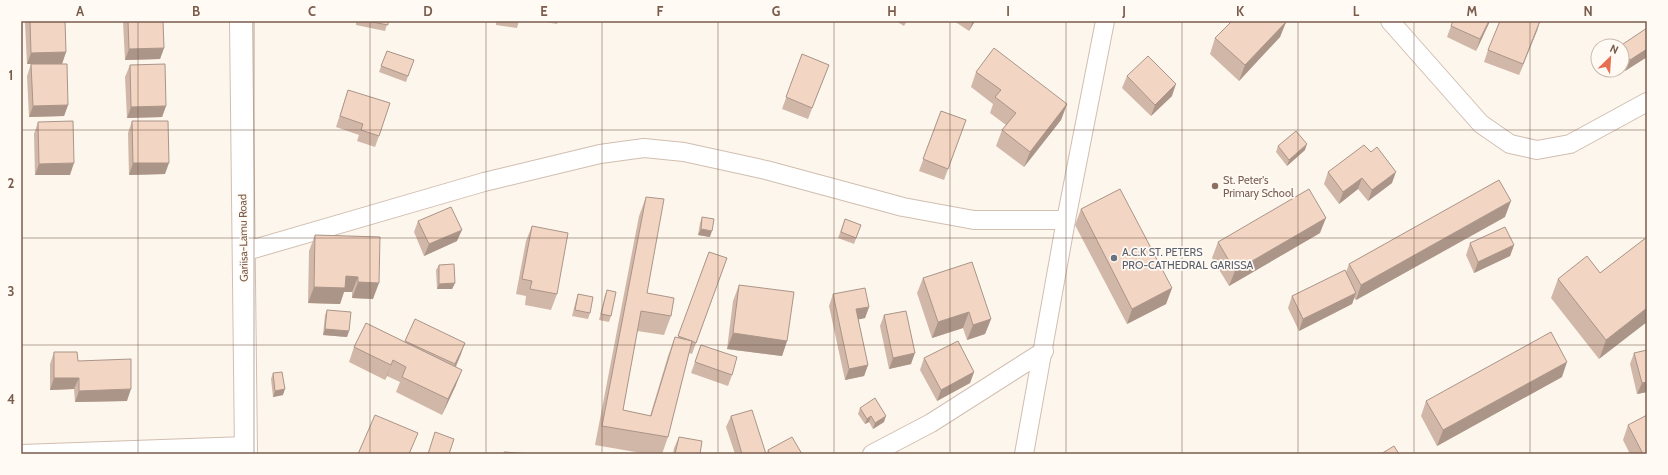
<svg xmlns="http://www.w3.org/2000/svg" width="1668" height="475" viewBox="0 0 1668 475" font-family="Cabin,sans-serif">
	<rect width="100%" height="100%" fill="#fdf6ec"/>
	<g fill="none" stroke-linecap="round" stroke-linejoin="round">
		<!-- minor casing -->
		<g stroke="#d1beb0" stroke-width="20">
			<g id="minor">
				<path d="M1390 21 1481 124 1510 144 1537 150 1570 144 1647 102"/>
				<path d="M243 252 484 182 600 154 644 148 684 152 766 170 903 207 974 220H1066"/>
				<path d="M21 454 246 446"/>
				<path d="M872 454 931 423 1044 351"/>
				<path d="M1024 454 1066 220 1105 21"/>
			</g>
		</g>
		<!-- tertiary casing -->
		<g stroke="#d1beb0" stroke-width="24">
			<path id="tertiary" d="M241 21 246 454"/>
		</g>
		<!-- minor -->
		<use href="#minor" stroke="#fff" stroke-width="18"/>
		<!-- tertiary -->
		<use href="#tertiary" stroke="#fff" stroke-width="22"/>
	</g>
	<!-- wall -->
	<g fill="#d1b7a8">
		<path d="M26 21H65L66 52 62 64 68 105 64 116 29 117 27 76 31 64H57H27L25 23Z"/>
		<path d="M123 21H163L164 48 160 59 125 60Z"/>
		<path d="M356 21H388L385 31 356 25Z"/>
		<path d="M496 21H519L517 28 496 25Z"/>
		<path d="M541 21H558L557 24Z"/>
		<path d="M896 21H907L904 26Z"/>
		<path d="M954 21H975L969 31Z"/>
		<path d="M1490 21 1476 51 1447 37 1451 26Z"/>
		<path d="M1540 21 1519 75 1484 62 1488 50Z"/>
		<path d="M1286 22 1280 37 1239 81 1210 54 1215 38Z"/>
		<path d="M1647 28V57L1625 71 1622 66V46Z"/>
		<path d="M387 51 414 60 406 82 379 72Z"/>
		<path d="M802 54 829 65 808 119 782 109Z"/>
		<path d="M130 65 166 106 162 117 127 118 125 77Z"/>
		<path d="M976 72 1067 104 1061 120 1024 167 996 146 1002 130 1006 125 990 113 993 104 971 87Z"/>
		<path d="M1127 76 1172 96 1151 116 1122 88Z"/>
		<path d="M348 90 379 136 375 147 357 141 359 135 336 127Z"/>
		<path d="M941 111 966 120 944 180 919 171Z"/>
		<path d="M132 121 165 174 129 175 128 133Z"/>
		<path d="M38 122 70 175H35L34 134Z"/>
		<path d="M1278 146 1305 150 1287 166 1276 152Z"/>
		<path d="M1328 172 1392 183 1368 201 1358 189 1339 204 1324 184Z"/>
		<path d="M646 197 647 293 671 316 664 335 637 331 623 410 650 416 668 356 675 337 678 338 709 252 727 258 692 354 689 353 668 437 662 454H647L595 445 639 216Z"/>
		<path d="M1081 209 1172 288 1166 304 1127 324 1075 225Z"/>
		<path d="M702 217 710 237 698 235 700 223Z"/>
		<path d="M1505 217 1356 300 1354 298 1352 304 1299 331 1288 308 1292 296 1346 272 1349 264Z"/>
		<path d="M845 219 861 225 854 244 838 238Z"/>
		<path d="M418 221 457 241 424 256 414 232Z"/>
		<path d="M532 226 557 294 551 310 525 305 526 296 516 294 526 241Z"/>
		<path d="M1320 233 1229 286 1212 258 1218 242Z"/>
		<path d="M315 235 380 237 373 299 352 298V292H344L340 304 308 303 309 251Z"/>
		<path d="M1647 237 1599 359 1551 298 1558 279 1600 273Z"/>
		<path d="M1470 243 1514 245 1510 256 1474 273 1466 255Z"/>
		<path d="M439 265 455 283 452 289H437L436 270Z"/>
		<path d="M923 278 991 319 985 334 967 340 963 328 932 338 917 293Z"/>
		<path d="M739 285 787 341 782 356 727 349 733 301Z"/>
		<path d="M607 290 611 316 609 322 599 320 605 295Z"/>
		<path d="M578 294 590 313 588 319 572 316 576 300Z"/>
		<path d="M833 294 869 307 865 318 858 319 868 365 864 376 845 380 829 306Z"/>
		<path d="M327 310 349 331 347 337 323 335 325 315Z"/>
		<path d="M884 315 911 364 889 369 880 326Z"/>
		<path d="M415 319 461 354 456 367V385L442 415 396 392 400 382 387 376 385 380 349 362 354 347 405 342Z"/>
		<path d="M701 345 732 375 728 386 691 373Z"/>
		<path d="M1647 350V392L1637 394 1630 364 1634 353Z"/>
		<path d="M54 352 78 361 127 401 75 402 74 389 50 390V364Z"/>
		<path d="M924 358 974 372 970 383 937 401 920 370Z"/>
		<path d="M273 373 283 395 273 397 271 379Z"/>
		<path d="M1562 377 1437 446 1421 416 1426 401Z"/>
		<path d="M860 408 884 422 873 429 869 422 865 424 858 414Z"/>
		<path d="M731 416 766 454 768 450 802 454H735L726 427Z"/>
		<path d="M1628 425 1647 454H1630L1623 440Z"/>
		<path d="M679 437 700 454H673L674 448Z"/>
	</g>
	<!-- shaded-wall -->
	<g fill="#aa9588">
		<path d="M973 21H975L969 31Z"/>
		<path d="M1489 21H1490L1476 51 1480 39Z"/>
		<path d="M1540 21 1537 31 1519 75 1523 64Z"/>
		<path d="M1286 22 1280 37 1239 81 1245 65Z"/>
		<path d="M164 48 160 59 125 60 129 49Z"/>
		<path d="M1647 49V57L1625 71 1630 60Z"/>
		<path d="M66 52 62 64H27L31 53Z"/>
		<path d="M1176 84 1172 96 1151 116 1155 105Z"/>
		<path d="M1067 104 1061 120 1024 167 1030 152Z"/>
		<path d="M68 105 64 116 29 117 33 106Z"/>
		<path d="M166 106 162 117 127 118 131 107Z"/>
		<path d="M1307 144 1305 150 1287 166 1289 160Z"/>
		<path d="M74 163 70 175H35L39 164Z"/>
		<path d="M133 163H169L165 174 129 175Z"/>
		<path d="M1396 172 1392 183 1368 201 1372 190Z"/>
		<path d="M1362 178 1358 189 1339 204 1343 192Z"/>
		<path d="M1511 201 1505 217 1356 300 1361 285Z"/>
		<path d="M1326 218 1320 233 1229 286 1235 271Z"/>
		<path d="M701 229 712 231 710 237 698 235Z"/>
		<path d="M462 230 457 241 424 256 429 244Z"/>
		<path d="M1514 245 1510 256 1474 273 1478 262Z"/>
		<path d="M346 276 358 277 352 292H344L340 304 308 303 314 287Z"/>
		<path d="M358 282 379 283 373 299 352 298Z"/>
		<path d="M455 283 452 289H437L439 284Z"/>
		<path d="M1172 288 1166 304 1127 324 1132 309Z"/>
		<path d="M1356 293 1352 304 1299 331 1303 319Z"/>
		<path d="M869 307 865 318 852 321 856 309Z"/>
		<path d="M1647 308V322L1599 359 1606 340Z"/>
		<path d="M969 312 963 328 932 338 938 322Z"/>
		<path d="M991 319 985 334 967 340 973 325Z"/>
		<path d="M325 329 349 331 347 337 323 335Z"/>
		<path d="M733 333 787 341 782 356 727 349Z"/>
		<path d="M465 343 461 354 451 376 455 364Z"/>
		<path d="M915 353 911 364 889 369 893 358Z"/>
		<path d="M393 360 387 376 385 380Z"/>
		<path d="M1567 362 1562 377 1437 446 1443 430Z"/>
		<path d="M868 365 864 376 845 380 849 369Z"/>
		<path d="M462 370 456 385 442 415 448 399Z"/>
		<path d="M974 372 970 383 937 401 941 390Z"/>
		<path d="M54 378H79L74 389 50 390Z"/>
		<path d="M1647 382V392L1637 394 1642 383Z"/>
		<path d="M131 389 127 401 75 402 79 391Z"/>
		<path d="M285 389 283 395 273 397 275 391Z"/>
		<path d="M871 416 869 422 865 424 867 419Z"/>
		<path d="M886 416 884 422 873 429 875 423Z"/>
	</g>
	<!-- building -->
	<g fill="#f3d5c3" stroke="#aa9588">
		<path d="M30 21H65L66 52 31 53Z"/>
		<path d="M128 21H163L164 48 129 49Z"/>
		<path d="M367 21H388V25Z"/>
		<path d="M1232 21H1285L1286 22 1245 65 1215 38Z"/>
		<path d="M1453 21H1489L1480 39 1451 26Z"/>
		<path d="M1500 21H1540L1523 64 1488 50Z"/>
		<path d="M1647 28V49L1630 60 1622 49V46H1620Z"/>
		<path d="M994 48 1067 104 1030 152 1002 130 1016 113 995 97 1001 90 976 72Z"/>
		<path d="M387 51 414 60 408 76 381 66Z"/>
		<path d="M802 54 829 65 812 108 786 97Z"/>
		<path d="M1148 56 1176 84 1155 105 1127 76Z"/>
		<path d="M31 64H67L68 105 33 106Z"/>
		<path d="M165 64 166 106 131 107 130 65Z"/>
		<path d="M348 90 390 103 379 136 361 130 363 124 340 116Z"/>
		<path d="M941 111 966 120 948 169 923 159Z"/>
		<path d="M73 121 74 163 39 164 38 122Z"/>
		<path d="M132 121H168L169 163H133Z"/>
		<path d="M1296 131 1307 144 1289 160 1278 146Z"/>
		<path d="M1364 145 1371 152 1377 147 1396 172 1372 190 1362 178 1343 192 1328 172Z"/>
		<path d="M1499 180 1511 201 1361 285 1349 264Z"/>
		<path d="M1120 189 1172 288 1132 309 1081 209Z"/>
		<path d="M1309 189 1326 218 1235 271 1218 242Z"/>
		<path d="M646 197 664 199 647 293 674 298 671 316 641 311 623 410 651 416 675 337 692 341 668 437 602 426Z"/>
		<path d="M451 207 462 230 429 244 418 221Z"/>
		<path d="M702 217 714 219 712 231 701 229Z"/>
		<path d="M845 219 861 225 856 238 841 232Z"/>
		<path d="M532 226 568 233 557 294 530 289 532 281 522 279Z"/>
		<path d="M1505 227 1514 245 1478 262 1470 243Z"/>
		<path d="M315 235 380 237 379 283 358 282V277L346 276 345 288 314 287Z"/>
		<path d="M1647 237V308L1606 340 1558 279 1587 256 1600 273Z"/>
		<path d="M709 252 727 258 696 343 692 341 678 336Z"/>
		<path d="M972 262 991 319 973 325 969 312 938 322 923 278Z"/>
		<path d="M454 264 455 283 439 284V265Z"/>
		<path d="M1345 270 1356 293 1303 319 1292 296Z"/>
		<path d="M739 285 794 292 787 341 733 333Z"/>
		<path d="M865 288 869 307 856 309 868 365 849 369 833 294Z"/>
		<path d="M607 290 616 292 611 316 601 314Z"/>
		<path d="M578 294 593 297 590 313 575 310Z"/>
		<path d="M327 310 351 312 349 331 325 329Z"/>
		<path d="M906 311 915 353 893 358 884 315Z"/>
		<path d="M415 319 465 343 455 364 405 341Z"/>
		<path d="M366 323 462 370 448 399 402 377 406 367 393 360 391 365 354 347Z"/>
		<path d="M1551 332 1567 362 1443 430 1426 401Z"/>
		<path d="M958 341 974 372 941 390 924 358Z"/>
		<path d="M701 345 737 357 732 375 695 362Z"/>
		<path d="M1647 350V382L1642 383 1634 353Z"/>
		<path d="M54 352H77L78 361 131 359V389L79 391V378H54Z"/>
		<path d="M282 372 285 389 275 391 273 373Z"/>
		<path d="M875 398 886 416 875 423 871 416 867 419 860 408Z"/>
		<path d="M752 410 766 454H742L731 416Z"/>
		<path d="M375 415 418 433 409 454H358Z"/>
		<path d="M1647 415V454H1643L1628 425Z"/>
		<path d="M435 432 454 439 449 454H428Z"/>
		<path d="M679 437 702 441 700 454H675Z"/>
		<path d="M792 437 802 454H770L768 450Z"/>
		<path d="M1394 446 1399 454H1381Z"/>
		<path d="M504 452 533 454H504Z"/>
	</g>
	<!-- grid -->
	<path fill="none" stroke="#7a5c4d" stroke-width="1" stroke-opacity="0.55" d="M138 21V454M254 21V454M370 21V454M486 21V454M602 21V454M718 21V454M834 21V454M950 21V454M1066 21V454M1182 21V454M1298 21V454M1414 21V454M1530 21V454M21 130H1647M21 238H1647M21 345H1647"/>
	<!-- markers -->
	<circle fill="#8d6e63" stroke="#fffaf3" stroke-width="1.5" cx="1215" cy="186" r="4"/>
	<circle fill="#6b7280" stroke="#fffaf3" stroke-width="1.5" cx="1114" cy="258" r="4"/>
	<g text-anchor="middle" stroke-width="3.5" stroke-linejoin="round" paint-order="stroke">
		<!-- education labels -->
		<g font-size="11" fill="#785e54" stroke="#fffaf3" text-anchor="start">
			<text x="1223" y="184">St. Peter's<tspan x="1223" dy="13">Primary School</tspan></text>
		</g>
		<!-- street labels -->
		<g font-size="11" fill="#7a5c4d" stroke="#fffaf3">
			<text transform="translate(243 238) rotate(-91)" y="4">Gariisa-Lamu Road</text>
		</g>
		<!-- worship labels -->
		<g font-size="11" fill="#5b616d" stroke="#fffaf3" text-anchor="start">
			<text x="1122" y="256">A.C.K ST. PETERS<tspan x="1122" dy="13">PRO-CATHEDRAL GARISSA</tspan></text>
		</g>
	</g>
	<!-- border -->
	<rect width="1668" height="475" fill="none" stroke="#fffaf3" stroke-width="44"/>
	<!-- north arrow -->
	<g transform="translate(1610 58) rotate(25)"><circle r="19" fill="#fffaf3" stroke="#cabbb1"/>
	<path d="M0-3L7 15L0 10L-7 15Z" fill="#e76f51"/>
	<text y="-6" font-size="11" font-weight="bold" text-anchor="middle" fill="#7a5c4d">N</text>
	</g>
	<rect x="22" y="22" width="1624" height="431" fill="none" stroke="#7a5c4d" stroke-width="1.5"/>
	<g font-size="13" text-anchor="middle" font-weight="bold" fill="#7a5c4d">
		<text x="80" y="16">A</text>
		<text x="196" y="16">B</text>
		<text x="312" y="16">C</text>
		<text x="428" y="16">D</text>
		<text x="544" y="16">E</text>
		<text x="660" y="16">F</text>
		<text x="776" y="16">G</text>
		<text x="892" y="16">H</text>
		<text x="1008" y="16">I</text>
		<text x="1124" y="16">J</text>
		<text x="1240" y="16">K</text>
		<text x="1356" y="16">L</text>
		<text x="1472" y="16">M</text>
		<text x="1588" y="16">N</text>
		<text x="11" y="80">1</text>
		<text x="11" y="188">2</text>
		<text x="11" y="296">3</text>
		<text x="11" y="404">4</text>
	</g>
</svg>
